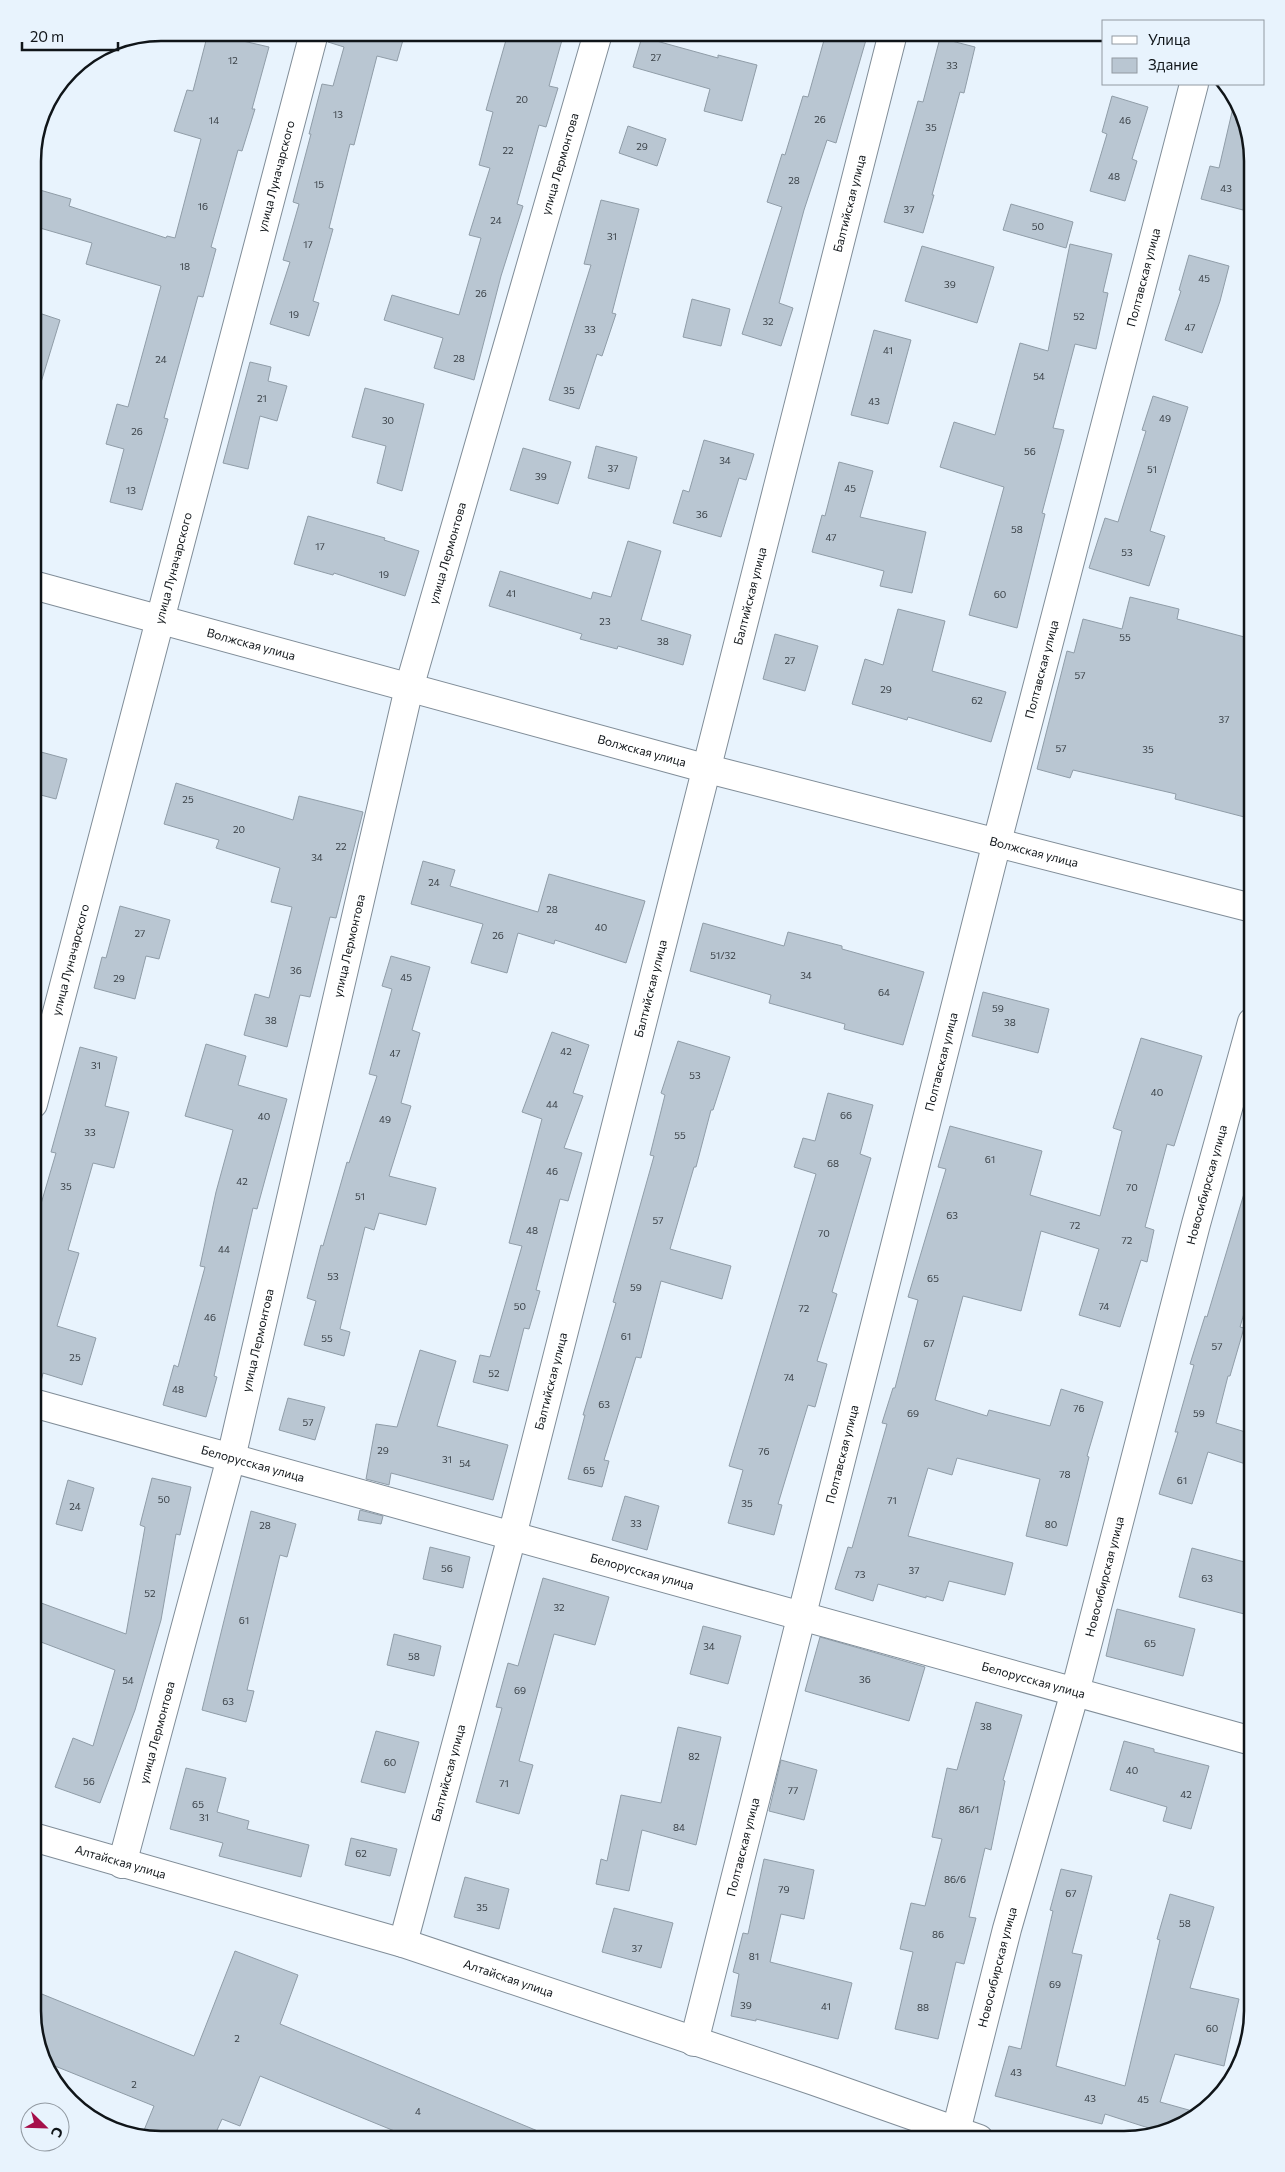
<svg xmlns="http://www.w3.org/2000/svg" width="1285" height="2172" viewBox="0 0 1285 2172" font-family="Commissioner,sans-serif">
	<rect width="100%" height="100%" fill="#e8f3fd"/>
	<!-- building -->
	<g fill="#b9c6d2" stroke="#909da8">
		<path d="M208 33 269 47 252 109H255L242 151 238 150 211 247 216 249 203 297 198 296 164 418 168 419 142 510 110 502 124 449 106 444 117 404 128 407 161 286 86 264 92 243 33 226V188L71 199 69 206 166 238 167 236 175 238 201 139 174 131 187 90 193 91Z"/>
		<path d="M329 33H405L397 61 377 56 354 145 350 144 329 228 333 229 313 301 319 303 309 336 270 324 290 262 283 260 299 204 293 202 311 134H309L322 84 333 86 344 47 328 42Z"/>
		<path d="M508 33H564L549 86 558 88 546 127 539 125 517 204 523 206 501 276 474 380 434 368 443 338 384 320 392 295 459 315 481 238 469 235 490 168 479 165 493 112 486 110Z"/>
		<path d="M826 33H868L836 143 827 140 804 210 779 303 793 308 781 346 742 334 782 207 767 202 782 154 785 155 803 96 808 97Z"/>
		<path d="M642 37 718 58V55L757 65 742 121 704 111 710 89 633 67Z"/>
		<path d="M940 38 975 47 964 93 960 92 932 195H934L923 233 884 222 918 101 923 102Z"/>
		<path d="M1112 96 1148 107 1132 159 1137 161 1125 201 1090 191 1107 134 1102 132Z"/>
		<path d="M1235 99 1239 105 1252 162V172L1243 210 1201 199 1210 166 1219 168Z"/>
		<path d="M628 126 666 139 657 166 619 153Z"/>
		<path d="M601 200 639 209 612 313 616 314 602 356 597 354 579 409 549 400 591 265 584 264Z"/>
		<path d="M1011 204 1073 222 1066 248 1003 230Z"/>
		<path d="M1070 244 1112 254 1103 292 1108 293 1096 349 1075 344 1053 428 1064 430 1042 513 1045 514 1017 628 969 615 1004 487 940 467 954 422 995 435 1020 343 1048 351Z"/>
		<path d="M922 246 994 267 977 323 905 301Z"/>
		<path d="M1189 255 1229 266 1220 301 1202 353 1165 340 1181 291 1179 290Z"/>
		<path d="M692 299 730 309 721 346 683 337Z"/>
		<path d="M33 311 60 320 39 389 33 388Z"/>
		<path d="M874 330 911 340 888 424 851 415Z"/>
		<path d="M250 362 271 367 268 381 287 386 277 421 260 416 248 469 223 463Z"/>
		<path d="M365 388 424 404 402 491 377 483 386 446 352 437Z"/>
		<path d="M1153 396 1188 407 1150 531 1165 536 1149 586 1089 568 1105 518 1118 522 1146 431 1142 430Z"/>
		<path d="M704 440 754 454 746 480 739 478 721 537 673 523 683 490 689 492Z"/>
		<path d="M596 446 637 457 629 489 588 478Z"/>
		<path d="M523 448 571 462 558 504 510 490Z"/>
		<path d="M839 462 873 471 860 517 926 532 912 593 880 586 884 571 812 552 822 515 825 516Z"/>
		<path d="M308 516 385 538 384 540 419 551 405 596 334 573 333 575 294 564Z"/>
		<path d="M628 541 661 551 641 620 691 635 683 665 618 646 617 649 580 639 582 634 489 606 500 571 591 599 593 592 611 597Z"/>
		<path d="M1130 597 1179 609 1177 619 1252 639V819L1175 799 1176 794 1073 770 1070 778 1037 769 1067 651 1074 653 1083 619 1122 629Z"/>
		<path d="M898 609 945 621 932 671 1006 692 991 742 908 717 907 720 852 704 865 659 883 665Z"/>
		<path d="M775 634 818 646 805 691 763 679Z"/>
		<path d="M41 752 67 759 56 799 33 793V781Z"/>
		<path d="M176 783 293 820 299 796 363 812 336 918 330 917 310 997 300 995 287 1047 244 1035 255 994 269 998 292 907 271 902 280 868 216 848 219 840 164 824Z"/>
		<path d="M423 861 455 870 450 886 538 912 549 874 645 901 626 963 555 940 554 944 518 933 507 973 471 963 483 924 411 904Z"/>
		<path d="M120 906 170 920 159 959 146 956 135 999 94 988 102 957 106 958Z"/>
		<path d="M703 923 784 946 788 932 842 946V949L924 972 903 1045 844 1029 845 1024 769 1003 771 995 690 971Z"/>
		<path d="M391 956 430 967 412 1030 420 1033 401 1103 411 1106 389 1176 436 1188 426 1225 379 1213 374 1230 365 1227 340 1329 350 1332 344 1356 304 1345 316 1301 307 1298 321 1245 323 1246 347 1162 349 1163 377 1076 369 1074 392 989 382 986Z"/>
		<path d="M983 992 1049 1009 1038 1053 972 1036Z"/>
		<path d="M552 1032 589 1045 573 1093 583 1096 564 1148 582 1153 568 1201 560 1199 536 1290 540 1291 529 1329 524 1328 508 1391 473 1382 480 1355 490 1357 522 1246 509 1243 542 1119 522 1112Z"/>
		<path d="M1141 1038 1202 1056 1174 1146 1167 1144 1145 1227 1154 1230 1147 1262 1141 1260 1120 1327 1079 1315 1099 1249 1041 1231 1021 1311 963 1296 935 1400 987 1416 989 1410 1050 1426 1061 1389 1103 1402 1087 1456 1089 1457 1067 1546 1026 1536 1040 1479 957 1458 952 1475 928 1468 908 1536 1013 1563 1005 1595 949 1581 943 1601 926 1596V1598L878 1584 873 1601 835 1589 848 1547 852 1548 887 1424 882 1423 893 1388H895L918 1300 908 1297 946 1169 938 1167 950 1126 1042 1151 1030 1195 1100 1216 1122 1131 1113 1128Z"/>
		<path d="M678 1041 730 1057 713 1110H711L696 1167H694L670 1249 731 1266 722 1299 661 1281 641 1358 636 1357 604 1460 609 1461 602 1487 568 1479 585 1415H583L603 1348 616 1303 613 1302 654 1156 650 1155 665 1095 661 1093Z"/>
		<path d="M206 1044 246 1056 238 1085 287 1099 257 1209 253 1208 214 1376 217 1377 206 1417 163 1405 174 1365 178 1367 205 1267 200 1266 216 1192 233 1130 185 1116Z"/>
		<path d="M80 1047 117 1057 105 1106 129 1112 114 1168 93 1163 68 1250 79 1253 57 1326 96 1338 82 1385 43 1373 40 1386 33 1384V1231L56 1153 51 1152Z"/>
		<path d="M828 1093 873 1105 860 1154 871 1158 832 1292 837 1294 817 1361 827 1364 815 1407 808 1405 778 1504 782 1505 774 1535 728 1523 743 1470 729 1466 816 1174 794 1167 803 1138 815 1141Z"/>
		<path d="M1246 1187 1252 1188V1286L1240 1327 1244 1328 1230 1376H1228L1216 1423 1252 1434V1466L1208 1452 1192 1504 1159 1494 1178 1432H1175L1194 1365 1190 1364 1205 1316 1207 1317Z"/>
		<path d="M420 1350 456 1361 437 1426 508 1445 493 1500 391 1473 389 1485 366 1479 376 1424 397 1427Z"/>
		<path d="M288 1398 325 1407 315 1440 279 1430Z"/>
		<path d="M152 1478 191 1487 180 1535 176 1534 161 1620 135 1710 100 1803 55 1787 73 1738 93 1746 115 1670 33 1639V1600L126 1634 145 1527 140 1525Z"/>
		<path d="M68 1480 94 1488 82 1531 56 1524Z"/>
		<path d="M625 1496 659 1506 647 1550 612 1540Z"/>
		<path d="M360 1510 383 1516 381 1524 358 1520Z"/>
		<path d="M251 1511 296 1524 287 1557 280 1555 247 1690 254 1691 246 1722 202 1710Z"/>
		<path d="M430 1547 470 1557 463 1588 423 1579Z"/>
		<path d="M1192 1548 1252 1564V1616L1179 1597Z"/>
		<path d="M543 1578 609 1597 595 1645 554 1634 519 1761 533 1765 519 1814 476 1802 502 1708 496 1707 508 1663 518 1666Z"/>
		<path d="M1117 1609 1195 1629 1183 1676 1106 1656Z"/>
		<path d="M703 1626 741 1636 728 1684 690 1674Z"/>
		<path d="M394 1634 441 1646 434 1676 387 1665Z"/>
		<path d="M820 1637 925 1667 909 1721 805 1691Z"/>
		<path d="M976 1702 1022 1715 1003 1780 1005 1781 991 1850 985 1848 969 1917 976 1918 964 1964 956 1962 938 2039 895 2029 913 1952 900 1949 911 1903 925 1906 942 1839 932 1837 947 1768 957 1770Z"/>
		<path d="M678 1727 721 1737 696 1845 642 1830 629 1891 596 1884 601 1859 607 1861 621 1795 661 1803Z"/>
		<path d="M376 1731 419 1742 405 1793 361 1782Z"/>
		<path d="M1124 1741 1154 1749V1752L1209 1766 1191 1829 1163 1821 1167 1807 1110 1790Z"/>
		<path d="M781 1760 817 1770 804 1820 769 1811Z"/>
		<path d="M186 1768 226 1778 217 1812 249 1821 247 1829 309 1845 301 1877 219 1856 223 1843 170 1829Z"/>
		<path d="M351 1838 397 1849 390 1876 345 1865Z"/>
		<path d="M764 1859 814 1870 804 1919 781 1914 770 1962 852 1983 838 2039 756 2019V2021L731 2016 739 1974 733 1972 743 1933 748 1934Z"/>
		<path d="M1061 1869 1092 1876 1072 1953 1082 1955 1056 2066 1125 2086 1160 1940 1157 1939 1170 1894 1214 1907 1190 1988 1239 1999 1224 2066 1175 2054 1160 2102 1196 2112 1180 2126 1158 2131 1105 2114 1102 2124 995 2096 1009 2046 1021 2049 1053 1911 1050 1910Z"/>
		<path d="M465 1877 509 1889 499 1929 454 1917Z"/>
		<path d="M614 1908 673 1923 661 1968 602 1952Z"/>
		<path d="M235 1951 298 1975 280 2024 557 2139H414L260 2076 240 2126 222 2119 213 2139H153L142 2135 154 2106 45 2062 32 2010V1990L194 2056Z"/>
	</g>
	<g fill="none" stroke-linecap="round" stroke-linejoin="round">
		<!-- minor casing -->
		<g stroke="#808d98" stroke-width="30">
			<g id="minor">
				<path id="s1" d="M33 585 708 769 1252 908"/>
				<path id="s2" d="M33 1104 314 33"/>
				<path id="s3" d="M33 1403 1252 1741"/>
				<path id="s4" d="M33 1837 403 1943 814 2081 979 2139"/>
				<path id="s5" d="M122 1864 231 1458 409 688 598 33"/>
				<path id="s6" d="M403 1943 512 1536 893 33"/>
				<path id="s7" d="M694 2042 997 842 1194 84"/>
				<path id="s8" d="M956 2131 1007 1929 1075 1692 1196 1224 1252 1022"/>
			</g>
		</g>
		<!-- minor -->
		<use href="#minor" stroke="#fff" stroke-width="28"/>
	</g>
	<g text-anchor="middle" stroke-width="4.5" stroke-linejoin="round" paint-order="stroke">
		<!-- number labels -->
		<g font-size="10" fill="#3a4147">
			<text x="656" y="61">27</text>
			<text x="233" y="64">12</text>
			<text x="952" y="69">33</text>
			<text x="522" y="103">20</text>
			<text x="338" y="118">13</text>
			<text x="820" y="123">26</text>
			<text x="214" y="124">14</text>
			<text x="1125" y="124">46</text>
			<text x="931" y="131">35</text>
			<text x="642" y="150">29</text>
			<text x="508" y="154">22</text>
			<text x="1114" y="180">48</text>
			<text x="794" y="184">28</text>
			<text x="319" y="188">15</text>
			<text x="1226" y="192">43</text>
			<text x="203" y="210">16</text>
			<text x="909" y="213">37</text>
			<text x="496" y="224">24</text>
			<text x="1038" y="230">50</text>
			<text x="612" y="240">31</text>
			<text x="308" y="248">17</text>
			<text x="185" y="270">18</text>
			<text x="1204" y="282">45</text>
			<text x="950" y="288">39</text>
			<text x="481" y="297">26</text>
			<text x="294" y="318">19</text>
			<text x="1079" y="320">52</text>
			<text x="768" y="325">32</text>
			<text x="1190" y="331">47</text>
			<text x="590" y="333">33</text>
			<text x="888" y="354">41</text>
			<text x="459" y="362">28</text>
			<text x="161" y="363">24</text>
			<text x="1039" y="380">54</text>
			<text x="569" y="394">35</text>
			<text x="262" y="402">21</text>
			<text x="874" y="405">43</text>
			<text x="1165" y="422">49</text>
			<text x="388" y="424">30</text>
			<text x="137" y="435">26</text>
			<text x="1030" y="455">56</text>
			<text x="725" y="464">34</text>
			<text x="613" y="472">37</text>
			<text x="1152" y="473">51</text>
			<text x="541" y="480">39</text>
			<text x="850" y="492">45</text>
			<text x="131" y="494">13</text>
			<text x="702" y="518">36</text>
			<text x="1017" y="533">58</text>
			<text x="831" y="541">47</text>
			<text x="320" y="550">17</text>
			<text x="1127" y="556">53</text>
			<text x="384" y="578">19</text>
			<text x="511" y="597">41</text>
			<text x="1000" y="598">60</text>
			<text x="605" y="625">23</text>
			<text x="1125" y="641">55</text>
			<text x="663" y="645">38</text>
			<text x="790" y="664">27</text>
			<text x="1080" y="679">57</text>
			<text x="886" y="693">29</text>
			<text x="977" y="704">62</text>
			<text x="1224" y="723">37</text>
			<text x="1061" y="752">57</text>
			<text x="1148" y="753">35</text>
			<text x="188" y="803">25</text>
			<text x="239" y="833">20</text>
			<text x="341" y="850">22</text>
			<text x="317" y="861">34</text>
			<text x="434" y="886">24</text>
			<text x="552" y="913">28</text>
			<text x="601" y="931">40</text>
			<text x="140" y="937">27</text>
			<text x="498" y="939">26</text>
			<text x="723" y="959">51/32</text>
			<text x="296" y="974">36</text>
			<text x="806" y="979">34</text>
			<text x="406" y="981">45</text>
			<text x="119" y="982">29</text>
			<text x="884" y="996">64</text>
			<text x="998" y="1012">59</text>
			<text x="271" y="1024">38</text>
			<text x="1010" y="1026">38</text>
			<text x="566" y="1055">42</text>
			<text x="395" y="1057">47</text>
			<text x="96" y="1069">31</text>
			<text x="695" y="1079">53</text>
			<text x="1157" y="1096">40</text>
			<text x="552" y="1108">44</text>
			<text x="846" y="1119">66</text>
			<text x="264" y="1120">40</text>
			<text x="385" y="1123">49</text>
			<text x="90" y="1136">33</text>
			<text x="680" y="1139">55</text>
			<text x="990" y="1163">61</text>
			<text x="833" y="1167">68</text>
			<text x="552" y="1175">46</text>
			<text x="242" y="1185">42</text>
			<text x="66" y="1190">35</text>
			<text x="1132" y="1191">70</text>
			<text x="360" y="1200">51</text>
			<text x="952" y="1219">63</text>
			<text x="658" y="1224">57</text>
			<text x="1075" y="1229">72</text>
			<text x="532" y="1234">48</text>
			<text x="824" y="1237">70</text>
			<text x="1127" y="1244">72</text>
			<text x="224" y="1253">44</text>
			<text x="333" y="1280">53</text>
			<text x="933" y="1282">65</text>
			<text x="636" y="1291">59</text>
			<text x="520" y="1310">50</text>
			<text x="1104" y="1310">74</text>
			<text x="804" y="1312">72</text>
			<text x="210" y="1321">46</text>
			<text x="626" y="1340">61</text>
			<text x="327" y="1342">55</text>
			<text x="929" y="1347">67</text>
			<text x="1217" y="1350">57</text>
			<text x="75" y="1361">25</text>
			<text x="494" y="1377">52</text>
			<text x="789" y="1381">74</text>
			<text x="178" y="1393">48</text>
			<text x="604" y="1408">63</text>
			<text x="1079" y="1412">76</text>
			<text x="913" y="1417">69</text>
			<text x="1199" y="1417">59</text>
			<text x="308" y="1426">57</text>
			<text x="383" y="1454">29</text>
			<text x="764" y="1455">76</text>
			<text x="447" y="1463">31</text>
			<text x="465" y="1467">54</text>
			<text x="589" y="1474">65</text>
			<text x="1065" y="1478">78</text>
			<text x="1182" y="1484">61</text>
			<text x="164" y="1503">50</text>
			<text x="892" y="1504">71</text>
			<text x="747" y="1507">35</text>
			<text x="75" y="1510">24</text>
			<text x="636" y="1527">33</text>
			<text x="1051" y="1528">80</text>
			<text x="265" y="1529">28</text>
			<text x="447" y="1572">56</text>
			<text x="914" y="1574">37</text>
			<text x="860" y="1578">73</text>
			<text x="1207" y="1582">63</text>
			<text x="150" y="1597">52</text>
			<text x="559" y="1611">32</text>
			<text x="244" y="1624">61</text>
			<text x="1150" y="1647">65</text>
			<text x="709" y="1650">34</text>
			<text x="414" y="1660">58</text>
			<text x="865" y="1683">36</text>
			<text x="128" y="1684">54</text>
			<text x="520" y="1694">69</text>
			<text x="228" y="1705">63</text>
			<text x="986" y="1730">38</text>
			<text x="694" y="1760">82</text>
			<text x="390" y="1766">60</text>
			<text x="1132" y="1774">40</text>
			<text x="89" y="1785">56</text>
			<text x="504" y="1787">71</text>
			<text x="793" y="1794">77</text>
			<text x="1186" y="1798">42</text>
			<text x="198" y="1808">65</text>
			<text x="969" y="1813">86/1</text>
			<text x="204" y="1821">31</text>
			<text x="679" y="1831">84</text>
			<text x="361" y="1857">62</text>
			<text x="955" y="1883">86/6</text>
			<text x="784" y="1893">79</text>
			<text x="1071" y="1897">67</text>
			<text x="482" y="1911">35</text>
			<text x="1185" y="1927">58</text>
			<text x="938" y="1938">86</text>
			<text x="637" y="1952">37</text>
			<text x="754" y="1960">81</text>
			<text x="1055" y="1988">69</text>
			<text x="746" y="2009">39</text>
			<text x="826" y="2010">41</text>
			<text x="923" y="2011">88</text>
			<text x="1212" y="2032">60</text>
			<text x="237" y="2042">2</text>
			<text x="1016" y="2076">43</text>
			<text x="134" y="2088">2</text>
			<text x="1090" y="2102">43</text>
			<text x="1143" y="2103">45</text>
			<text x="418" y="2115">4</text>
		</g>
		<!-- street labels -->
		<g font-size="12" fill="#101519" stroke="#e8f3fd">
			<text dy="4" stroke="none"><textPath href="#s5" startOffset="1756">улица Лермонтова</textPath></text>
			<text dy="4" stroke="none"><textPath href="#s2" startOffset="959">улица Луначарского</textPath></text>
			<text dy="4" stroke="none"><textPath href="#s6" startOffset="1796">Балтийская улица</textPath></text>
			<text dy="4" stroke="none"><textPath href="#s7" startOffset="1821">Полтавская улица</textPath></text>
			<text dy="4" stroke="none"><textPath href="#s5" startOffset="1351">улица Лермонтова</textPath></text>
			<text dy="4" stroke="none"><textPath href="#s2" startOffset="554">улица Луначарского</textPath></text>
			<text dy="4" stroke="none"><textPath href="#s6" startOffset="1391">Балтийская улица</textPath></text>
			<text dy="4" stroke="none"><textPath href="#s1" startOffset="226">Волжская улица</textPath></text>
			<text dy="4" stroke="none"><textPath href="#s7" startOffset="1416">Полтавская улица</textPath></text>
			<text dy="4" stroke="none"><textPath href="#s1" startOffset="631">Волжская улица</textPath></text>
			<text dy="4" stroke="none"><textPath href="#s1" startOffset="1036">Волжская улица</textPath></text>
			<text dy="4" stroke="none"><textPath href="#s5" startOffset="946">улица Лермонтова</textPath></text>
			<text dy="4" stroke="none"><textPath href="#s2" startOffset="149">улица Луначарского</textPath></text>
			<text dy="4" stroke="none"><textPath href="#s6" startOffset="986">Балтийская улица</textPath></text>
			<text dy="4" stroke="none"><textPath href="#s7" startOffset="1011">Полтавская улица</textPath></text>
			<text dy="4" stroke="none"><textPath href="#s8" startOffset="979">Новосибирская улица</textPath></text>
			<text dy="4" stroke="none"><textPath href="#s5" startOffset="541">улица Лермонтова</textPath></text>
			<text dy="4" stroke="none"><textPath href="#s6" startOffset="581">Балтийская улица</textPath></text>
			<text dy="4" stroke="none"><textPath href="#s7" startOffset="606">Полтавская улица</textPath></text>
			<text dy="4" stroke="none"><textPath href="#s3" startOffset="228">Белорусская улица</textPath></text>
			<text dy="4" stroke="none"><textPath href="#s3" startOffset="632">Белорусская улица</textPath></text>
			<text dy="4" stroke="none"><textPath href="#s8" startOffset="574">Новосибирская улица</textPath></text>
			<text dy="4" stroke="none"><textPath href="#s3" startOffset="1038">Белорусская улица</textPath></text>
			<text dy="4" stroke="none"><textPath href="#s5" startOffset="136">улица Лермонтова</textPath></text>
			<text dy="4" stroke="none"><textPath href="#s6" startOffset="176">Балтийская улица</textPath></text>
			<text dy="4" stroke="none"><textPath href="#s7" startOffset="201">Полтавская улица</textPath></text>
			<text dy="4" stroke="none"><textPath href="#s4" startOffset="91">Алтайская улица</textPath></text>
			<text dy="4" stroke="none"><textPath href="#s8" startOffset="169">Новосибирская улица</textPath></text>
			<text dy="4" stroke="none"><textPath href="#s4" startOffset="496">Алтайская улица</textPath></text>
		</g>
	</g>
	<!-- crop -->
	<path d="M0 0H1285V2172H0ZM161 41H1124A120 120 0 0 1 1244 161V2011A120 120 0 0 1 1124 2131H161A120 120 0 0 1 41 2011V161A120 120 0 0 1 161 41Z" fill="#e8f3fd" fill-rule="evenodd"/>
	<path fill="none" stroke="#101519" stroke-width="2.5" d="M161 41H1124A120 120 0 0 1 1244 161V2011A120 120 0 0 1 1124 2131H161A120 120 0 0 1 41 2011V161A120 120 0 0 1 161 41Z"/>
	<!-- legend -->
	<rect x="1102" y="20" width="162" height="65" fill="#e8f3fd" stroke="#929aa2"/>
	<rect x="1112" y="36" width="25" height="8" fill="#ffffff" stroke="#929aa2"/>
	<text x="1148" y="45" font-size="15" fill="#101519">Улица</text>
	<rect x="1112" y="58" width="25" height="15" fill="#b9c6d2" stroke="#929aa2"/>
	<text x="1148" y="70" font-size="15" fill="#101519">Здание</text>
	<!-- north arrow -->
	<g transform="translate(45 2127) rotate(113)"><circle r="24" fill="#e8f3fd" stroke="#929aa2"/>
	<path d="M0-4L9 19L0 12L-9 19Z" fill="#a50f4a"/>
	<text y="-8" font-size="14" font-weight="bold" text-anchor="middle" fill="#101519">С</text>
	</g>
	<!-- scale -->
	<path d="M22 42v8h96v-8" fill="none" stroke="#101519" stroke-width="2.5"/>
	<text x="30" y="42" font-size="15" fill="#101519" stroke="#e8f3fd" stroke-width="4" paint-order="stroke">20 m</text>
</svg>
